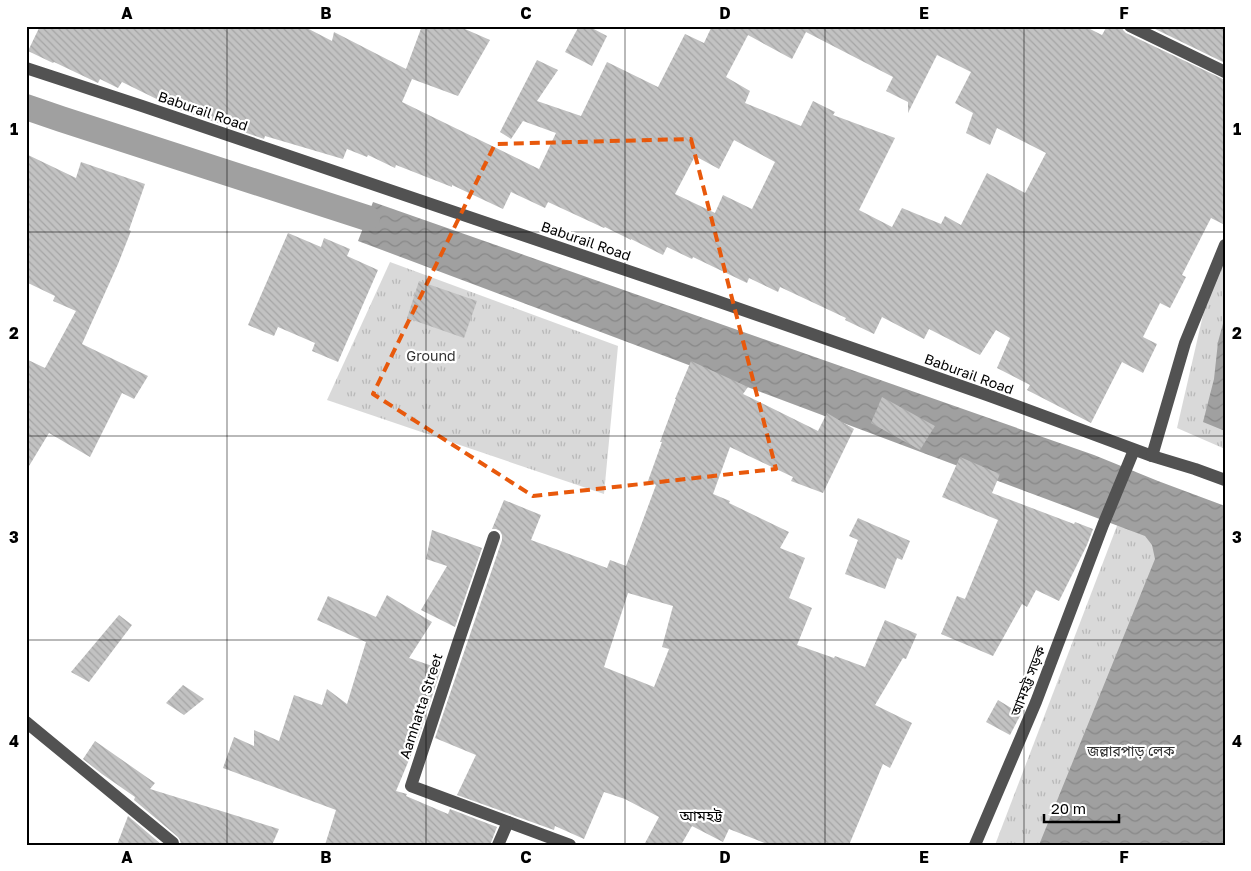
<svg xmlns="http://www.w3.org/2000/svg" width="1251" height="871" viewBox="0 0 1251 871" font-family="'Golos Text','Noto Sans Bengali',sans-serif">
	<defs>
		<pattern id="park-tufts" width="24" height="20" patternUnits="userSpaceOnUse" patternTransform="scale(1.25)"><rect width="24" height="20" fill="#d9d9d9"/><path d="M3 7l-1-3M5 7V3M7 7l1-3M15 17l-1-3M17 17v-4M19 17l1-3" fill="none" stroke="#b8b8b8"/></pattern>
		<pattern id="water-waves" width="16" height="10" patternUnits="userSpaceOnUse" patternTransform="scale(1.25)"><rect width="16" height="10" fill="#a0a0a0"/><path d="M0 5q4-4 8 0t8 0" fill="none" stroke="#888"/></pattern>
		<pattern id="building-back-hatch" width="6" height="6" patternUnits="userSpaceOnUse" patternTransform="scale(1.25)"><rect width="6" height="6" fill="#c2c2c2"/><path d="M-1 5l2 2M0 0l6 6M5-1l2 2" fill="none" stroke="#a5a5a5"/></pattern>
	</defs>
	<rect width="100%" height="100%" fill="#fff"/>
	<!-- park -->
	<g fill="url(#park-tufts)">
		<path d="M1225 256V449L1177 428 1203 315Z"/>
		<path d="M390 262 618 346 604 494 327 400Z"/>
		<path d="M1120 518 1225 558V845H995Z"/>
	</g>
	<!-- water -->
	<g fill="url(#water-waves)">
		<path d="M373 202 1094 455 1158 481 1225 506V845H1039L1155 559 1152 545 1145 536 358 241Z"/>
		<path d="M1225 316V431L1203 422 1214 379 1218 342Z"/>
	</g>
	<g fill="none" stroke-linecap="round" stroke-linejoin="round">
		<!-- canal -->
		<path stroke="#a0a0a0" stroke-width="26" d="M26 107 61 119 367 218"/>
	</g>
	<!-- building -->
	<g fill="url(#building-back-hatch)" fill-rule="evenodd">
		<path d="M40 26H303L332 41 334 32 406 69 422 26H458L490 40 458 96 412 79 402 102 539 169 556 133 523 121 511 139 500 132 537 60 558 70 537 101 581 116 607 62 658 87 685 34 704 43 712 26H1084L1102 35 1107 26H1122L1123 30 1126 33 1225 80V225L1211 218 1182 275 1186 277 1170 308 1160 303 1143 337 1157 344 1143 373 1122 362 1091 423 1027 390 1030 385 997 368 1010 338 996 330 980 355 929 329 924 339 882 317 874 334 845 320 846 318 780 287 778 292 749 278 747 283 693 257 692 259 667 247 663 255 631 239V240L605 227 604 228 548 202 545 208 511 192 503 209 452 185V187L396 165 395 168 368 155 367 157 347 149 343 159 265 136 264 139 177 109 122 82 118 88 100 79 98 83 54 62 53 63 28 51ZM806 32 893 77 886 91 908 102V113L937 55 971 72 955 103 973 113 966 133 990 145 997 128 1046 153 1025 193 987 173 961 225 945 216 941 224 902 208 892 227 859 210 895 138 833 115 835 112 813 101 801 126 745 103 750 91 726 77 748 35 792 59ZM734 140 775 162 752 209 723 195 715 213 675 194 695 156 719 169Z"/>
		<path d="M579 26H588L607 36 592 66 565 52Z"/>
		<path d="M1149 26H1225V63Z"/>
		<path d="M26 154 76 178 81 162 145 184 129 230 131 231 118 264 82 344 148 376 134 399 122 393 90 457 49 433 26 471V359L45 368 76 311 53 301 55 296 26 282Z"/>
		<path d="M288 233 321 247 324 238 350 249 347 256 378 270 338 362 312 351 315 343 278 327 274 336 248 325Z"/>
		<path d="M419 281 477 301 464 338 407 318Z"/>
		<path d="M691 361 748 387 743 394 818 431 827 413 854 429 823 493 791 481 793 477 730 447 713 494 730 501 729 503 789 532 780 548 805 558 789 598 812 608 797 645 834 658 835 656 865 667 885 620 917 634 906 659 903 658 875 705 912 723 890 768 883 764 849 845H770L729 829 723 842 692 826 681 845H644L659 817 625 799 604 792 584 839 555 826 554 830 457 795 476 755 435 738 502 540V535L500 531 496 529H492L504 500 541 515 531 540 607 568 610 560 626 566 656 485 648 481 662 442H660L676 399H675ZM628 593 673 606 662 647 669 649 654 687 604 667Z"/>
		<path d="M882 397 935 426 920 450 871 423Z"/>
		<path d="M960 457 1000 474 992 493 1074 524 1075 522 1093 529 1087 545 1059 601 1036 590 1027 607 1022 604 993 656 941 634 957 596 965 599 998 520 942 497Z"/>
		<path d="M858 518 910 541 902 560 897 558 885 589 845 574 858 540 849 536Z"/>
		<path d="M432 530 482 548 455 627 421 610 447 566 426 559Z"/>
		<path d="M387 595 432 622 409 658 441 669 419 736 396 791 407 794 406 796 448 814 450 809 497 827 490 845H325L336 810 223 768 234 737 254 746V730L279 741 294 695 322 705 327 689 347 704 366 642 317 620 328 596 376 617Z"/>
		<path d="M119 615 132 625 89 682 71 672Z"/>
		<path d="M183 685 204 699 184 715 166 703Z"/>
		<path d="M998 700 1021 714 1010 735 986 722Z"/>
		<path d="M95 741 155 783 150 789 279 829 272 845H181L180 840 178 837 134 800 135 797 102 774 83 759Z"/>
		<path d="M128 816 162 845H117Z"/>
	</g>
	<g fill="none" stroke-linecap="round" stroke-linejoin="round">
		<!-- minor -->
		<g stroke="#525252" stroke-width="12">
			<path d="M1130 26 1225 72"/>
			<path d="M26 68 142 106 714 300 987 395 1152 456 1195 469 1225 480"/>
			<path d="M1152 456 1185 343 1225 245"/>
			<path d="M494 537 458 643 411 786 570 845"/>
			<path d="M26 722 173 843V845"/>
			<path d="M498 845 508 822"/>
			<path d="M975 845 1036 702 1103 525 1134 450"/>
		</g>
	</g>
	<!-- marked area -->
	<path fill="none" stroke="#e8590c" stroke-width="4" stroke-dasharray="10 6" stroke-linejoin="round" d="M691 139 776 469 533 496 373 394 495 144Z"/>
	<!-- grid -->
	<path fill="none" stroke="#000" stroke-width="1" stroke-opacity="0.55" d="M227 26V845M426 26V845M625 26V845M825 26V845M1024 26V845M26 232H1225M26 436H1225M26 640H1225"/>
	<g text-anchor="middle" stroke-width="4.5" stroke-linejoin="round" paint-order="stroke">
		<!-- street labels -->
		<g font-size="14" fill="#000" stroke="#fff">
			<text transform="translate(203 111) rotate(19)" y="5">Baburail Road</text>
			<text transform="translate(586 241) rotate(19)" y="5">Baburail Road</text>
			<text transform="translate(969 374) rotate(20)" y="5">Baburail Road</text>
			<text transform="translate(1028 681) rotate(-69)" y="5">আমহট্ট সড়ক</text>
			<text transform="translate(421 706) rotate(-72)" y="5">Aamhatta Street</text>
		</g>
		<!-- park labels -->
		<g font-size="14" fill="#303030" stroke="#fff">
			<text x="431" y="361">Ground</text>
			<text x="1131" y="756">জল্লারপাড় লেক</text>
		</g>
		<!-- neighbourhood labels -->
		<g font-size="15" fill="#000" stroke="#fff">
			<text x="701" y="821">আমহট্ট</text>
		</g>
	</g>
	<!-- border -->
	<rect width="1251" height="871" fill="none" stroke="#ffffff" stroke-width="55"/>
	<!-- scale -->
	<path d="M1044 814v8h75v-8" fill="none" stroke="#000000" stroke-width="2.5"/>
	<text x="1051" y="814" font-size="15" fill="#000000" stroke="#ffffff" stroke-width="4" paint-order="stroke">20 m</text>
	<rect x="28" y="28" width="1196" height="816" fill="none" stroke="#000" stroke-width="2"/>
	<g font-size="16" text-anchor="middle" font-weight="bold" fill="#000">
		<text x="127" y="19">A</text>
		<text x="326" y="19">B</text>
		<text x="526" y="19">C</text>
		<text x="725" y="19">D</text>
		<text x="924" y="19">E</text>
		<text x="1124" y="19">F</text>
		<text x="14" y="135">1</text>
		<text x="1237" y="135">1</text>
		<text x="14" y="339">2</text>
		<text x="1237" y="339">2</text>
		<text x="14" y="543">3</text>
		<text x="1237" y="543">3</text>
		<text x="14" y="747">4</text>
		<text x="1237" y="747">4</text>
		<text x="127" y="863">A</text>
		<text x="326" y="863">B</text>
		<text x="526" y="863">C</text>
		<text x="725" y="863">D</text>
		<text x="924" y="863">E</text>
		<text x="1124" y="863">F</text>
	</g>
</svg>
